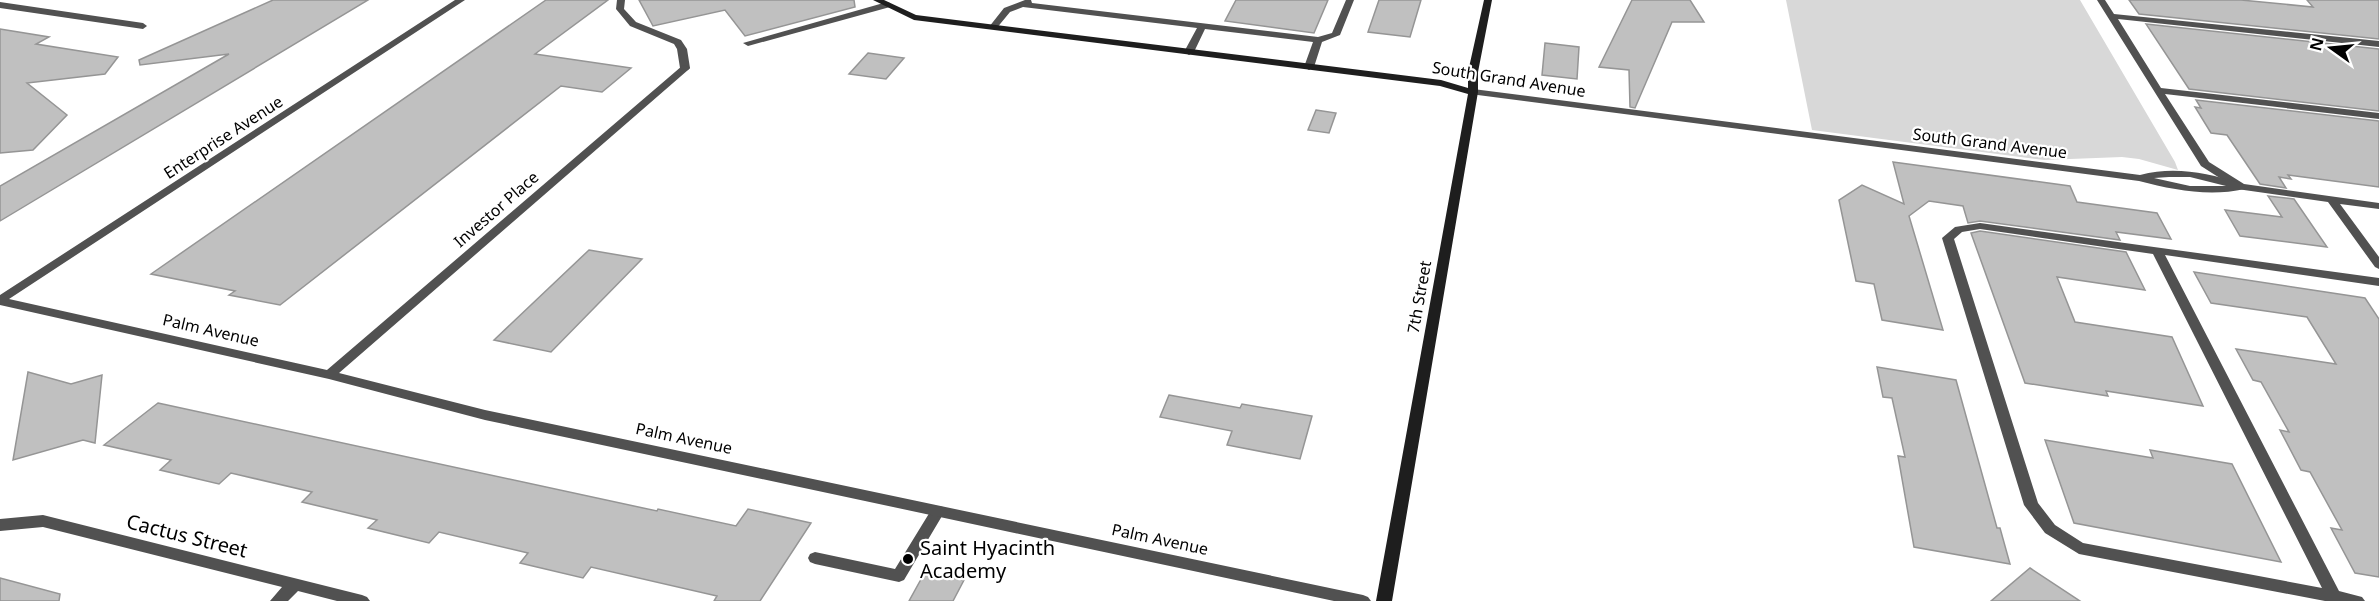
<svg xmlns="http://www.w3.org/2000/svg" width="2379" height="601" viewBox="0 0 2379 601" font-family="'Noto Sans',sans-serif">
	<rect width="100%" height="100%" fill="#fff"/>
	<!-- green -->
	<path fill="#d8d8d8" d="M1786 0H2080L2175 162 2178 170 2139 159 2122 157 2044 160 1812 130Z"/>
	<!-- building -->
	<g fill="#c0c0c0" stroke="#959595" stroke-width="1.5">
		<path d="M273 0H368L0 221V186L229 54 140 65 139 60Z"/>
		<path d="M546 0H608L535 54 631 68 602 92 561 86 280 305 229 295 235 291 151 274Z"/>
		<path d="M639 0H854L855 7 745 36 725 10 653 26Z"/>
		<path d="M1236 0H1328L1314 33 1225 21Z"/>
		<path d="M1379 0H1421L1410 37 1368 32Z"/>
		<path d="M1632 0H1690L1704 22H1672L1635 108 1630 107 1629 70 1599 67Z"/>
		<path d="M2129 0H2241L2313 7 2307 0H2379V39L2139 14Z"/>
		<path d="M2146 24 2379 49V111L2189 89Z"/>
		<path d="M0 29 49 37 36 44 118 57 105 74 27 83 67 115 33 150 0 153Z"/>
		<path d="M1545 43 1579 47 1577 79 1542 75Z"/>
		<path d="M868 53 904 58 886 79 849 74Z"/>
		<path d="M2196 100 2379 121V187L2288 175 2291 179 2279 177 2286 188 2260 184 2227 135 2211 133 2195 107 2201 108Z"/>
		<path d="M1316 110 1336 113 1329 133 1308 130Z"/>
		<path d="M1893 162 2070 186 2077 202 2157 213 2171 239 2116 232 2120 240 1980 221 1968 223 1963 206 1929 201 1909 216 1943 330 1882 320 1874 284 1856 281 1839 200 1862 185 1904 204Z"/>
		<path d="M2268 196 2294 199 2327 247 2240 236 2225 210 2282 217Z"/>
		<path d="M1980 231 2126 252 2145 290 2057 277 2075 322 2172 337 2203 406 2106 391 2108 396 2025 383 1971 233Z"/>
		<path d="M589 250 642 259 551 352 494 340Z"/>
		<path d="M2194 272 2365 298 2379 319V577L2355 573 2331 528 2342 530 2310 472 2301 470 2280 430 2289 432 2261 382 2253 380 2236 349 2336 364 2307 317 2211 303Z"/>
		<path d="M1877 367 1956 380 1997 528H2000L2010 564 1914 547 1898 456 1905 457 1892 398 1883 397Z"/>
		<path d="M28 372 71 384 102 375 95 443 83 440 13 460Z"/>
		<path d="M1169 395 1240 408 1242 404 1312 416 1300 459 1227 445 1232 431 1160 417Z"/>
		<path d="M158 403 657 511 658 509 736 526 748 509 811 523 760 601H714L717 596 591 567 583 578 520 563 528 553 439 532 429 543 368 528 377 520 302 502 312 492 231 473 219 484 160 470 171 460 104 445Z"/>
		<path d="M2045 440 2153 458 2150 450 2232 464 2281 562 2074 523Z"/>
		<path d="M2030 568 2080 601H1991Z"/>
		<path d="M925 572 964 580 953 601H909Z"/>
		<path d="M0 578 60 594 59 601H0Z"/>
	</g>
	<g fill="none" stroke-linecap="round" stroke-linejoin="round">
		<!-- lane -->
		<g fill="#515151" fill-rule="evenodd">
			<path d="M617 0H625L624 9 636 22 681 40 687 49 690 68 688 70 685 71 680 68 677 49 674 44 630 26 616 9Z"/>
			<path d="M1025 0H1031L1032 3 1318 37 1332 33 1346 0H1354L1340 35 1322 42 1314 67 1309 70 1304 67 1313 42 1205 29 1194 52 1189 55 1184 52 1197 28 1023 7 1010 12 996 29H990L989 27 1004 8Z"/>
			<path d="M2097 0H2105L2114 14 2379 41V47L2118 19 2161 88 2379 113V119L2165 94 2209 162 2244 184 2379 203V209L2340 204 2379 257V269L2375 267 2328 202 2237 189 2201 166Z"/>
			<path d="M887 2 890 3V7L748 46 743 43Z"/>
			<path d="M1980 223 2379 278V286L2165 255 2339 591 2362 597 2365 601H2325L2079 554 2045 533 2024 505 1942 238 1955 227ZM1980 229 2153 254 2322 588 2083 543 2055 525 2038 503 1954 239 1962 232Z"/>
			<path d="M938 506 943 507 945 511 904 580 899 582 815 564 810 562 808 558 810 554 815 552 895 569 933 507Z"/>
		</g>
		<!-- street -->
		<g fill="#515151" fill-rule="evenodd">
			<path d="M455 0H465L9 299 327 370 682 66 685 65 690 68 688 70 339 373 485 410 1363 595 1368 597 1371 601H1334L485 420 329 379 0 305V295Z"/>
			<path d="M0 2 143 23 147 26 143 29 0 8Z"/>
			<path d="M1473 89 2140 175C2175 166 2206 173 2240 183L2246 187 2245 189C2209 197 2174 190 2139 181L1470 94 1468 92ZM2169 177H2190L2226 186H2190L2154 178Z"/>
			<path d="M43 515 362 595 367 597 370 601H337L298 591 288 601H270L282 587 43 527 0 531V519Z"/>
		</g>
		<!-- secondary -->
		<path fill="#1e1e1e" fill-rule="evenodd" d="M873 0H884L916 15 1441 80 1468 88V72L1484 0H1492L1478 72V92L1392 601H1376L1468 94 1440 86 914 20Z"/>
	</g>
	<!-- markers -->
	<circle fill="#000" stroke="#fff" stroke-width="2" cx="908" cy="559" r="6"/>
	<g text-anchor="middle" stroke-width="4.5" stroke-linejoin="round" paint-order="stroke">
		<!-- street labels -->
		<g font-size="16" fill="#000" stroke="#fff">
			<text transform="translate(1509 79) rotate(9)" y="6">South Grand Avenue</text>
			<text transform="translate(223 137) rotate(-33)" y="6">Enterprise Avenue</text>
			<text transform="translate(1990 143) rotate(7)" y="6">South Grand Avenue</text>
			<text transform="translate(496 209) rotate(-41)" y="6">Investor Place</text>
			<text transform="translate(1419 297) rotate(-80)" y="6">7th Street</text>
			<text transform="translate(211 330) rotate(13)" y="6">Palm Avenue</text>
			<text transform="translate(684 438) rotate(12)" y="6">Palm Avenue</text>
			<text transform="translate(1160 539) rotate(12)" y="6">Palm Avenue</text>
		</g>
		<!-- near-street labels -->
		<g font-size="20" fill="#000" stroke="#fff">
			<text transform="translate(187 536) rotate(14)" y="7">Cactus Street</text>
		</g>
		<!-- near-poi labels -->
		<g font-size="20" fill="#000" stroke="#fff" text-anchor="start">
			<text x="920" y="555">Saint Hyacinth<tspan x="920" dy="23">Academy</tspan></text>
		</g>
	</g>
	<!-- north arrow -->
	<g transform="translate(2331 48) rotate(285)" stroke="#ffffff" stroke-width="4.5" paint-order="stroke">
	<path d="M0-4.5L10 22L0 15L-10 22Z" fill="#000000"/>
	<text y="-9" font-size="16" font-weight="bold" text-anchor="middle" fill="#000000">N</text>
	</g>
</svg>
